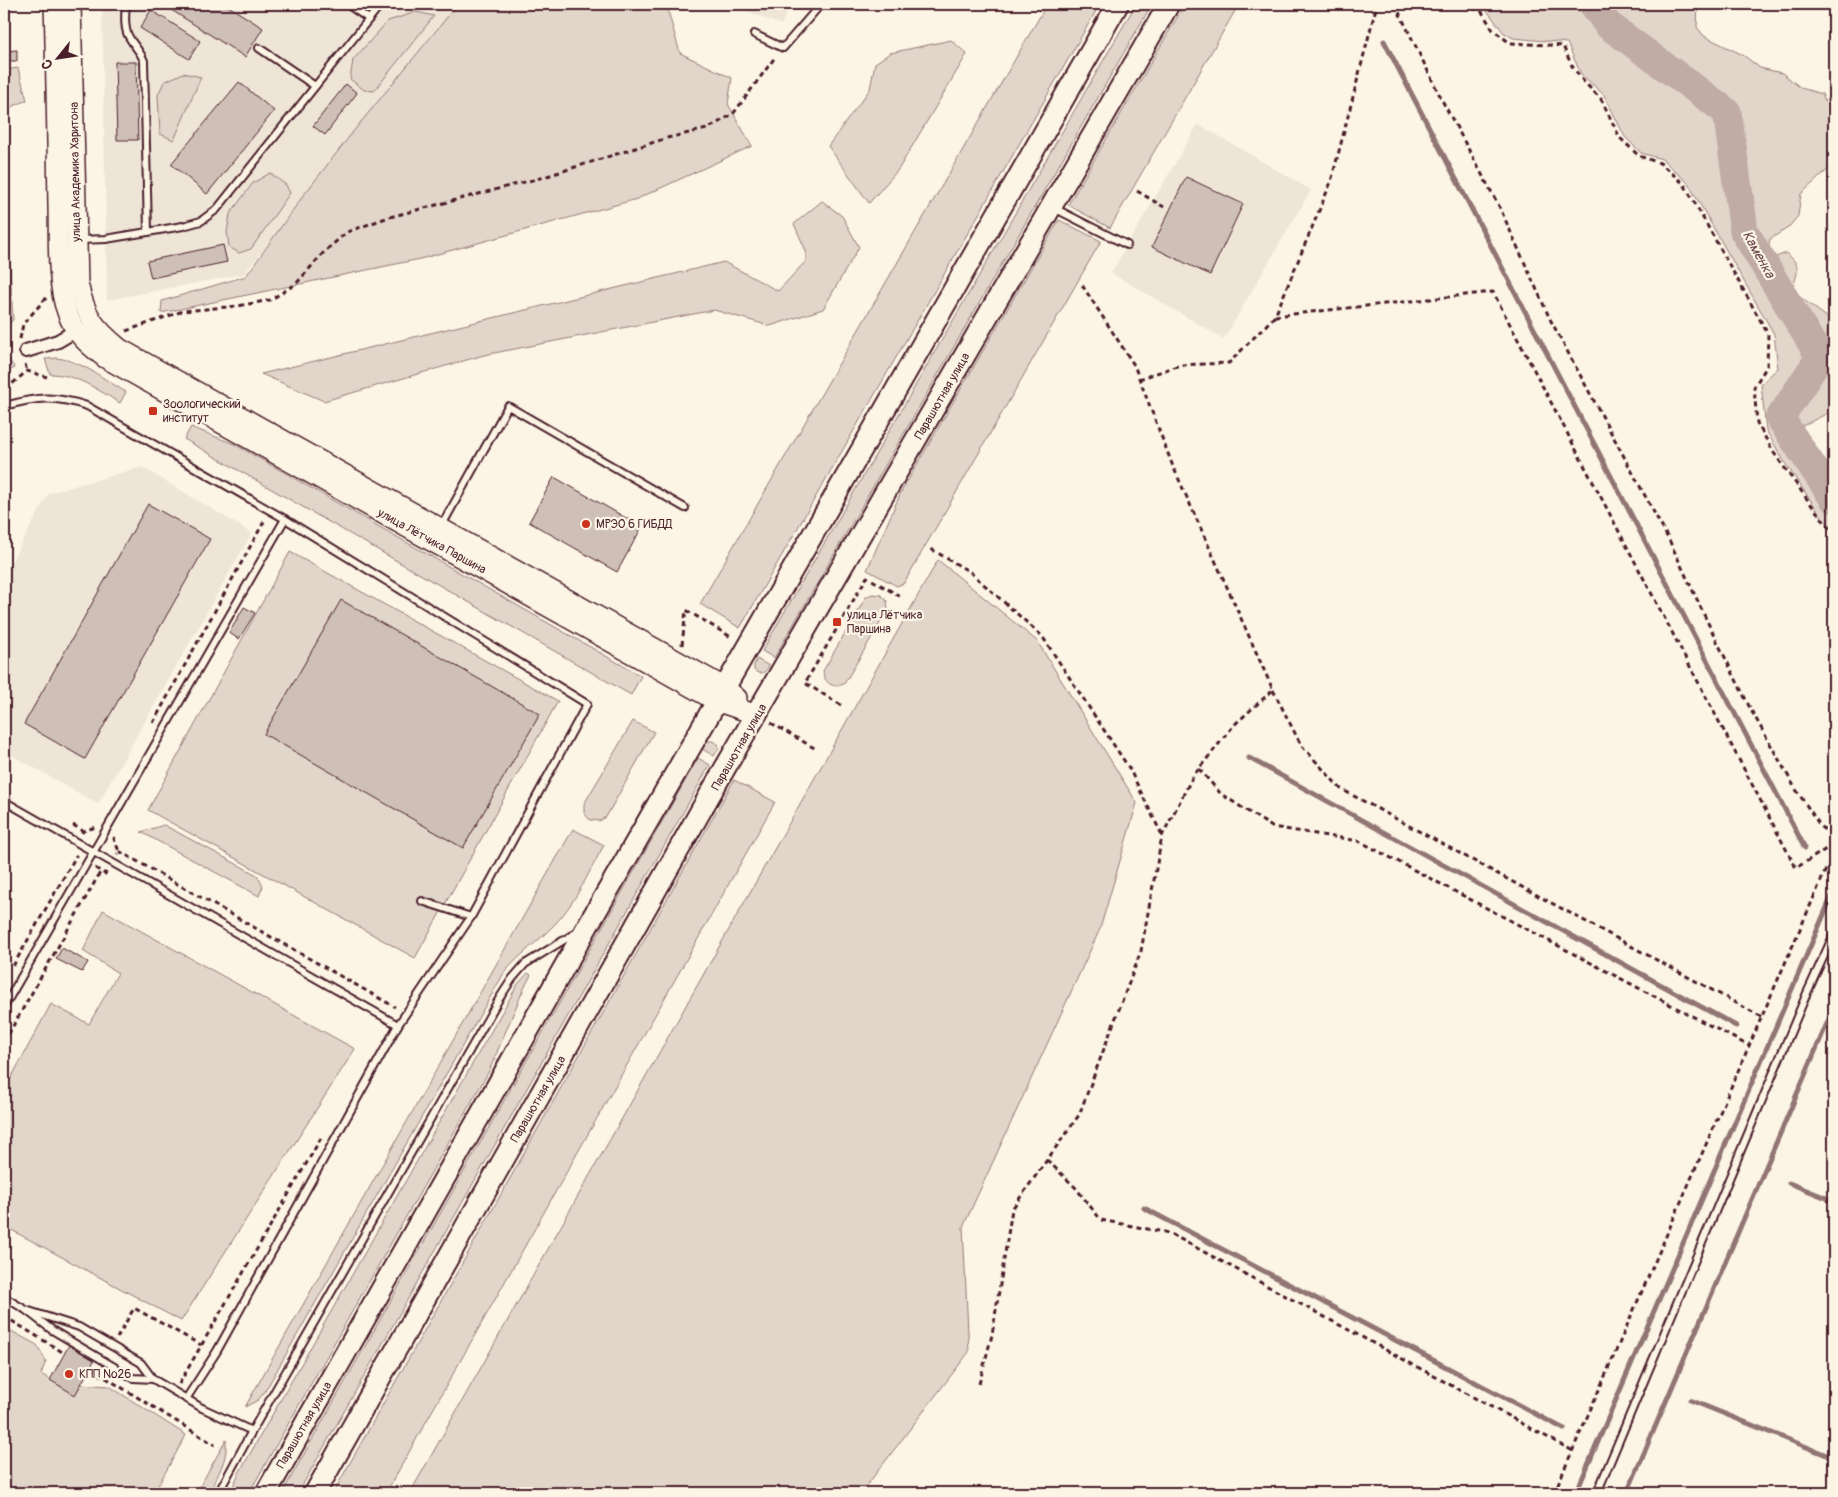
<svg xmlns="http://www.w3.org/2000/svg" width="1838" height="1497" viewBox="0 0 1838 1497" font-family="Pangolin,sans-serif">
	<rect width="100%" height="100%" fill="#fcf5e5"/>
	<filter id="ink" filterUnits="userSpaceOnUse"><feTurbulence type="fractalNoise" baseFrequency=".02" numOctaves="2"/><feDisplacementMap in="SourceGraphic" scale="10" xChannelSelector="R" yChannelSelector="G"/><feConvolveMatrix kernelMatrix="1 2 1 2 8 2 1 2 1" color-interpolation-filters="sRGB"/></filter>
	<g filter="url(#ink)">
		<!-- built -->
		<g fill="#eee5d7">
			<path d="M102 4H462L244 274 107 300Z"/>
			<path d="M730 4H791L781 25Z"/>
			<path d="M1198 124 1311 190 1224 339 1111 273Z"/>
			<path d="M142 467 252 533 98 804 4 751V575L49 493Z"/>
		</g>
		<!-- green -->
		<g fill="#e2d5ca" stroke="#967a7a">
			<path d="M458 4H666L680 53 732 78 728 104 752 146 637 199 420 259 161 313 162 301 246 276 303 196 356 128Z"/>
			<path d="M1047 4H1100L740 628 700 604Z"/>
			<path d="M1136 4H1152L774 658 762 651Z"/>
			<path d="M1185 4H1239L1110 228 1068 205Z"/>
			<path d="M1481 4H1698L1697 27 1704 36 1743 55 1760 68 1782 73 1801 88 1822 94 1834 121V164L1801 194 1798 216 1788 228 1770 239 1768 250 1776 257 1786 253C1803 266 1797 272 1792 291L1828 318 1827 343 1834 350V410L1802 426C1802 443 1822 467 1834 479V528L1824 520 1785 463 1766 430 1761 384 1778 368 1774 334 1688 183 1662 159 1641 153 1625 137 1604 95 1581 74 1567 43 1513 38 1503 32 1483 5Z"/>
			<path d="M416 12 434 16 374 91 364 90 350 79 353 60 388 21Z"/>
			<path d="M951 40 967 54 898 170 869 203 828 146 870 89 875 63 890 53Z"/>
			<path d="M18 68 27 100 4 110V70Z"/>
			<path d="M183 73 201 77 174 140 160 134 158 95 164 82Z"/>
			<path d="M4 159 13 320 4 327Z"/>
			<path d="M270 173 286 185 290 193 251 249 239 253 229 247 227 232 230 214 253 183Z"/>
			<path d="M822 201 842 216 859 247 823 309 770 326 714 310 484 355 324 401 261 374 724 262 778 291 806 261V251L794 224Z"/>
			<path d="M1059 220 1101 241 904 583 897 586 867 570 901 492Z"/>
			<path d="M4 353 15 368 4 373Z"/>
			<path d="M57 358C82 361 105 380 126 392L120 403C98 390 76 374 50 374L45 359Z"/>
			<path d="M191 427 234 444 641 676 631 695 184 439Z"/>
			<path d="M290 552 558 701 415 958 148 810Z"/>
			<path d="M938 560 1037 641 1137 803 1100 929 963 1227 969 1352 861 1493H410Z"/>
			<path d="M872 594 881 595 887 601 888 610 844 684C833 689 824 683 823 671L866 597Z"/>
			<path d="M757 659 769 666C765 673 760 676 754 670V665Z"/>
			<path d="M633 721 654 732 606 817 599 821 590 820 584 813V804Z"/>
			<path d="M707 741H712L718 744 719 748 714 756 702 749Z"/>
			<path d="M698 758 710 765 298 1493H282Z"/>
			<path d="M734 780 775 802 386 1493H333Z"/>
			<path d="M164 825 257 875 263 886 259 896 141 832Z"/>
			<path d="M573 829 604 845C589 872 576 902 555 924 539 941 520 954 504 973L264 1393 258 1400 245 1407Z"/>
			<path d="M103 910 355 1049 181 1321 4 1226V1091L51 1004 89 1024 118 973 83 951Z"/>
			<path d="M528 973 531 975 524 988 489 1071 249 1493H230L239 1473 518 984Z"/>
			<path d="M4 1327 37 1345 46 1361 41 1374 75 1394 81 1384 109 1386 186 1435 154 1493H4Z"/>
			<path d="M226 1440C228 1464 216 1472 212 1493H196Z"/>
		</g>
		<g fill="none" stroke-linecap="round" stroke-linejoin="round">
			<!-- stream -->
			<g stroke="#917474" stroke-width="5">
				<path d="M1384 41 1805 848"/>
				<path d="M1249 758 1736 1026"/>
				<path d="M1789 1183 1834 1201"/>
				<path d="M1144 1208 1564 1429"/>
				<path d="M1690 1400 1834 1458"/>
				<path d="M1576 1493 1834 891"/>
				<path d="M1627 1493 1834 1007"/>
			</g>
			<!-- river -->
			<path stroke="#c0aca5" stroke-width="29" d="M1593 4 1608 25 1727 112 1744 231 1820 357 1780 418 1834 499"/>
		</g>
		<!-- building -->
		<g fill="#cfc0b7" stroke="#4a1f2b">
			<path d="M4 4H9V37H5V51L17 50V61H5V66H4Z"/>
			<path d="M162 4H225L263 28 245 57Z"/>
			<path d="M151 10 200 41 189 59 140 28Z"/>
			<path d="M115 62H136L138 140H117Z"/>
			<path d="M239 82 274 111 207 194 171 164Z"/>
			<path d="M346 84 357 93 325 135 313 126Z"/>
			<path d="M1186 177 1243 204 1210 275 1152 247Z"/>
			<path d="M223 245 227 262 151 278 147 261Z"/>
			<path d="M554 477 642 527 617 572 529 522Z"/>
			<path d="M148 504 210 539 85 759 24 724Z"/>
			<path d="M341 600 540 714 463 848 264 734Z"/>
			<path d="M244 607 255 613 239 639 229 633Z"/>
			<path d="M62 948 88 962 82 972 56 959Z"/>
			<path d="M69 1345 95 1359 75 1395 50 1380Z"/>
		</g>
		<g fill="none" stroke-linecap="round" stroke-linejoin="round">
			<!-- lane casing -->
			<g stroke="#4a1f2b" stroke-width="10">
				<g id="lane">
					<path d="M126 4C125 13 124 24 127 33 131 43 140 50 144 61L148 232"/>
					<path d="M347 4 369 19"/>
					<path d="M754 34 783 48 821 4"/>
					<path d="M259 48 315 86"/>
					<path d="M1054 208 1127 245"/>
					<path d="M79 240 106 239 183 226 201 221 217 209 381 4"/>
					<path d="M4 406C38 397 53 395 87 406L285 519 587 704 471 917 398 1025 217 1351 186 1399"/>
					<path d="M441 527 508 406 685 508"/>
					<path d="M4 801 398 1025"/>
					<path d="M422 901 471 917"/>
					<path d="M4 1007 285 519"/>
					<path d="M4 1297 26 1310 52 1330 133 1378 153 1379"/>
					<path d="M26 1310 79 1327 141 1363 153 1379 202 1408 252 1431"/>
					<path d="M221 1493 222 1486 252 1431 499 999 512 979 525 964 577 932"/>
					<path d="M1597 1493 1807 993 1834 934"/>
				</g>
			</g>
			<!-- street casing -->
			<g stroke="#4a1f2b" stroke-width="16">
				<path id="street" d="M26 351 58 341 75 331"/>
			</g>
			<!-- secondary casing -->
			<g stroke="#4a1f2b" stroke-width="22">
				<g id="secondary">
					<path d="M54 4C56 71 57 139 58 206 59 236 56 284 67 312 74 333 88 345 105 358L716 701 757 715"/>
					<path d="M71 4 78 284C86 317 94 327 119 348L724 687 737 698"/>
				</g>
			</g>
			<!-- primary casing -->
			<g stroke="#4a1f2b" stroke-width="24">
				<g id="primary">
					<path d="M266 1493 587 927 1118 4"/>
					<path d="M315 1493 725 768 1169 4"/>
				</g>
			</g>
			<!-- path -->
			<g stroke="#4a1f2b" stroke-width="3" stroke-dasharray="5 4" stroke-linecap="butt">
				<path d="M1395 4 1444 104 1499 206 1550 319 1671 544 1708 623 1751 710 1795 788 1821 827 1834 838"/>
				<path d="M1464 4 1482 12 1493 30 1510 43 1563 46 1572 66 1584 82 1601 99 1620 138 1639 156 1660 163 1684 184 1768 334 1767 366 1754 387 1757 423 1774 453 1807 499 1826 524 1834 532"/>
				<path d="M1137 191 1164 207"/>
				<path d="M1275 316 1493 292 1796 868 1834 844"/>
				<path d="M126 331 183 311 238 306 270 300 296 284 324 252 347 232 386 218 544 177 667 138 707 129 733 114 776 56"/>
				<path d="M20 339 23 324 47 297"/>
				<path d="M25 364 27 371"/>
				<path d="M1139 379 1180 365 1229 363 1275 316 1331 182 1377 4"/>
				<path d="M4 386 12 384 27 371 47 377"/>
				<path d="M931 549 970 572 1042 636 1129 768 1162 835"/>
				<path d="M682 645 686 610 731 637"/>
				<path d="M1273 690 1301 745 1341 789 1762 1017"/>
				<path d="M841 705 805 683 867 577 903 598"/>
				<path d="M153 723 266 518"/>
				<path d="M771 723 816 749"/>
				<path d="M1199 769 1221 794 1272 827 1359 841 1749 1046"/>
				<path d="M73 825 83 831"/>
				<path d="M82 833 83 831 96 827"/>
				<path d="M115 837 114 839 119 851 117 854"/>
				<path d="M119 851 395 1007"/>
				<path d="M95 868 105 874 107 870"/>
				<path d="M13 966 76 856 75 855"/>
				<path d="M4 1042 101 871"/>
				<path d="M1047 1160 1075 1187 1101 1220 1169 1233 1573 1451"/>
				<path d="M4 1316 64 1353"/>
				<path d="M117 1338 134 1308 201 1345"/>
				<path d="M89 1368 98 1373 100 1370"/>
				<path d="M98 1373 215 1445"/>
				<path d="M179 1384 321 1138"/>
				<path d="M979 1384 992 1335 1012 1209 1079 1115 1141 951 1162 836 1193 776 1234 725 1273 690 1172 464 1134 365 1082 285"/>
				<path d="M1554 1493 1834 851"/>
			</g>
			<!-- lane -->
			<use href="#lane" stroke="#fcf5e5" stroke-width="6"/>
			<!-- street -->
			<use href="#street" stroke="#fcf5e5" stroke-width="12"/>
			<!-- secondary -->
			<use href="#secondary" stroke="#fcf5e5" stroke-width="19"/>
			<!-- primary -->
			<use href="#primary" stroke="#fcf5e5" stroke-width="20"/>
		</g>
	</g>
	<!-- markers -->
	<g fill="#c8321e" stroke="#fcf5e5" stroke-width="2">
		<rect x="148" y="406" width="10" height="10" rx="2.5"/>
		<circle cx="586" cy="524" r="5"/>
		<rect x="832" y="617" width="10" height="10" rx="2.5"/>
		<circle cx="69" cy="1374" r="5"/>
	</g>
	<g text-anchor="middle" stroke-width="4.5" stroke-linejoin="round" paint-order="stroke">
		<!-- street labels -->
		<g font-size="12" fill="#4a1f2b" stroke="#fcf5e5">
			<text transform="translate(75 172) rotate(-91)" y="4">улица Академика Харитона</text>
			<text transform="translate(942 396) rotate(-60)" y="4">Парашютная улица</text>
			<text transform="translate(432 541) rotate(29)" y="4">улица Лётчика Паршина</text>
			<text transform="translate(739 747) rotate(-60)" y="4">Парашютная улица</text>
			<text transform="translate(538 1099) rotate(-60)" y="4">Парашютная улица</text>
			<text transform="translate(304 1425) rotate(-60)" y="4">Парашютная улица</text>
		</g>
		<!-- poi labels -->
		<g font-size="12" fill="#4a1f2b" stroke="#fcf5e5" text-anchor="start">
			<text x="163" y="408">Зоологический<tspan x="163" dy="14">институт</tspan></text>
			<text x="596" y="528">МРЭО 6 ГИБДД</text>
			<text x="847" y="619">улица Лётчика<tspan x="847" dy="14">Паршина</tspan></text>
			<text x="79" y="1378">КПП №26</text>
		</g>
		<!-- water labels -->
		<g font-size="14" font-style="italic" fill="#6d4950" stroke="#fcf5e5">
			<text transform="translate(1759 254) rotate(61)" y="5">Каменка</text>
		</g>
	</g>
	<!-- margin -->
	<rect width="1838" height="1497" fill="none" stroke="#fcf5e5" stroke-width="20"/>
	<rect x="10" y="10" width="1818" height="1477" fill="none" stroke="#4a1f2b" stroke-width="2" filter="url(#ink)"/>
	<!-- north arrow -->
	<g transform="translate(58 58) rotate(240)" stroke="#fcf5e5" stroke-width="4" paint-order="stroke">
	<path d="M0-4L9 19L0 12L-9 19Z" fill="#4a1f2b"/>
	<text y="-8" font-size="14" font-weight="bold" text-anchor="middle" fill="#4a1f2b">С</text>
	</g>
</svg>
